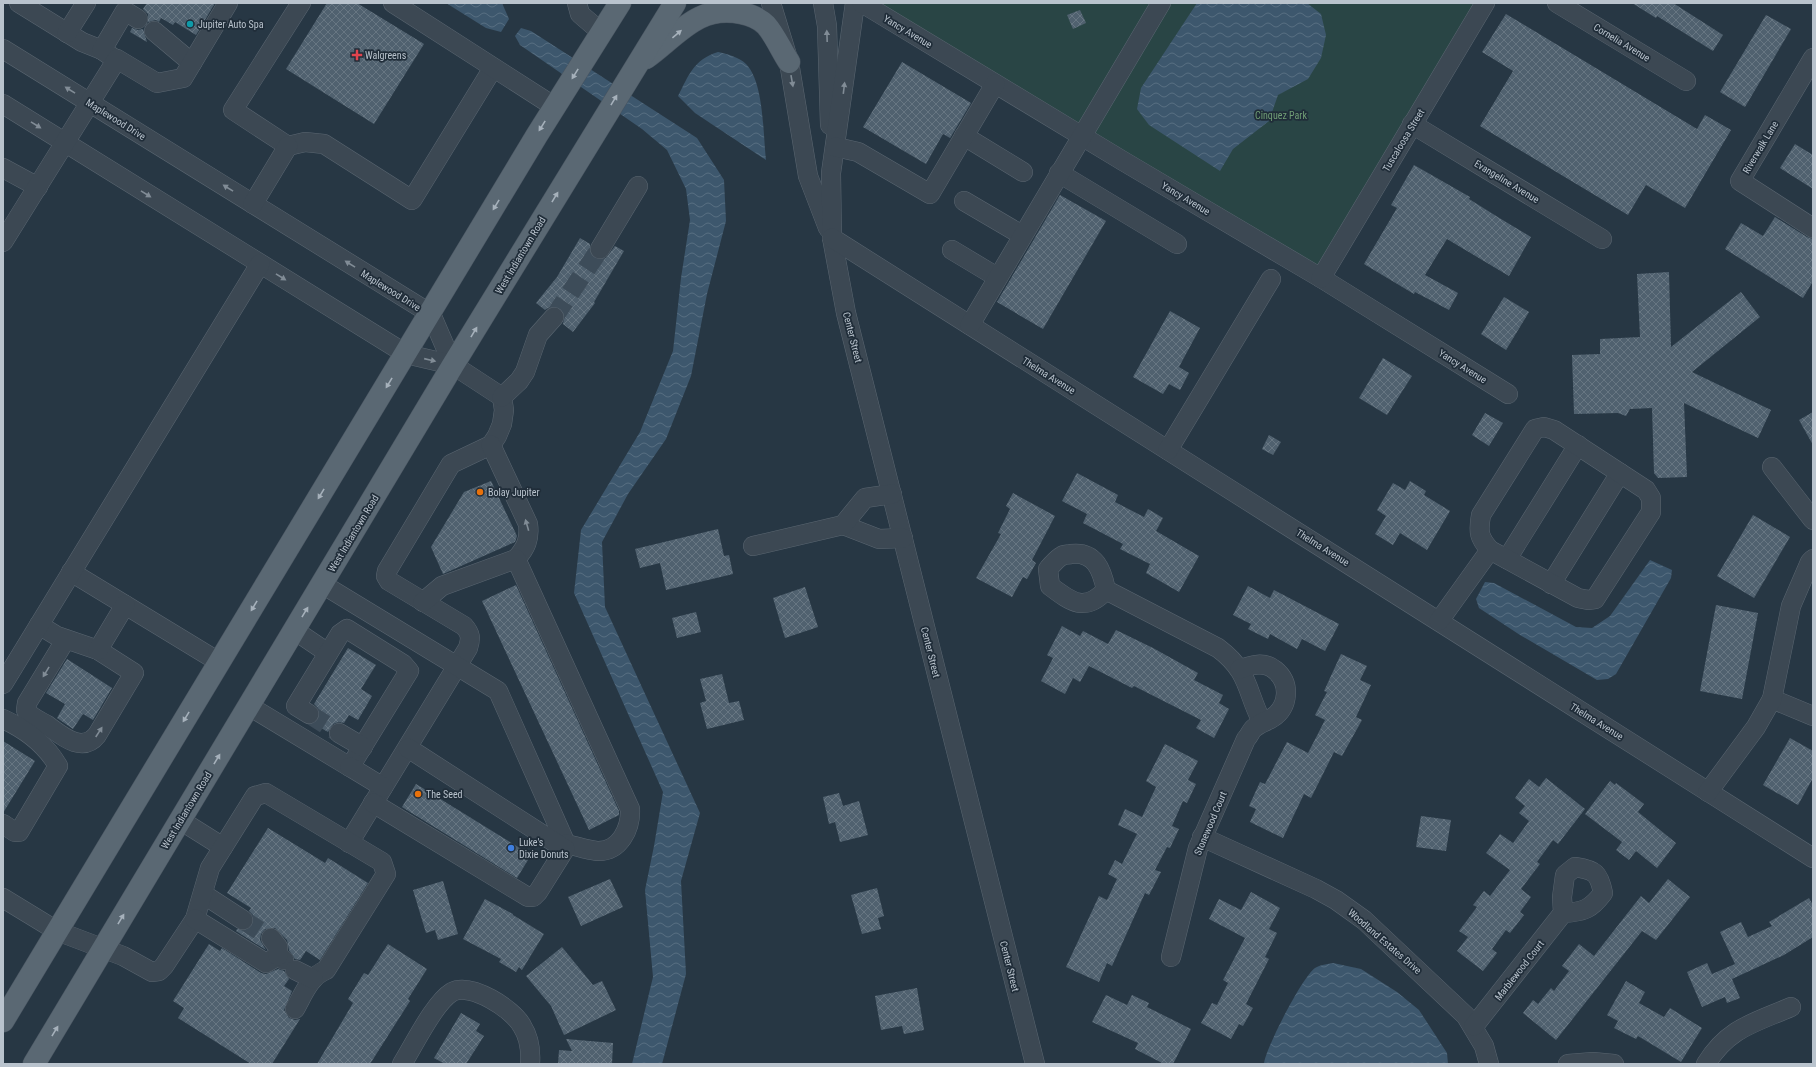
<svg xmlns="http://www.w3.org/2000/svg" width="1816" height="1067" viewBox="0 0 1816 1067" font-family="'Roboto Condensed',sans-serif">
	<defs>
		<pattern id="water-waves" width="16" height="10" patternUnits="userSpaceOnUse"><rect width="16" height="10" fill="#3d576d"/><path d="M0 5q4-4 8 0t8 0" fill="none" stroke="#576e81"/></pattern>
		<pattern id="building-cross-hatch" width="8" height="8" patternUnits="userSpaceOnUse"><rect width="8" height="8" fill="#50616f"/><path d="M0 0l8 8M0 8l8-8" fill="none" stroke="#677682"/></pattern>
	</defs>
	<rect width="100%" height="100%" fill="#273744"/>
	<!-- green -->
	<path fill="#294545" d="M875 3H1478L1319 271Z"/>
	<!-- water -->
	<g fill="url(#water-waves)">
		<path d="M446 3H502L509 19 501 32 486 28Z"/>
		<path d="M1197 3H1307L1321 14 1326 35 1321 58 1308 79 1278 95 1269 121 1233 149 1220 171 1149 125 1137 109 1141 88Z"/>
		<path d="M521 28 531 31 697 138 724 180 726 221 707 294 691 376 666 439 628 494 602 542 605 607 700 813 681 881 686 974 662 1064H632L653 977 645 890 654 846 663 792 574 593 581 530 640 432 673 351 681 278 690 220 686 189 667 150 642 129 520 45 515 36Z"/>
		<path d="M718 52C727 54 739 57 746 64 764 82 763 134 766 160L695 113 678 96C689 75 693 60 718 52Z"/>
		<path d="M1650 560 1672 570 1671 578 1616 674 1608 679 1597 680 1520 635 1479 608 1476 599 1485 582 1494 583 1576 627 1592 628 1610 616Z"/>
		<path d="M1333 963 1361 969 1397 992 1419 1010 1447 1053 1448 1064H1264C1265 1049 1303 976 1315 968 1320 965 1328 964 1333 963Z"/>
	</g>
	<!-- building -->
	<g fill="url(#building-cross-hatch)">
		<path d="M147 3H215L196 35 175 22 173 25 161 18 159 22 156 20 148 22V14L143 9Z"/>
		<path d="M327 3H357L424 44 374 124 286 69Z"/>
		<path d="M1632 3H1673L1723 35 1713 51 1657 16 1656 18Z"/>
		<path d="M1080 10 1086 23 1073 29 1067 15Z"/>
		<path d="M1506 14 1697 129 1705 115 1731 130 1685 208 1646 185 1628 215 1480 126 1513 71 1482 52Z"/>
		<path d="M1766 15 1791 29 1745 107 1720 92Z"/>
		<path d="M132 28 138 30 143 29 147 42 130 32Z"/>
		<path d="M902 62 971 103 950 138 943 134 926 164 863 127Z"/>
		<path d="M1795 144 1813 155V189L1780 168Z"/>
		<path d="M1414 165 1470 197 1469 199 1501 219 1531 237 1509 276 1447 239 1425 275 1458 293 1449 310 1415 292 1414 294 1364 264 1397 208 1391 205Z"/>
		<path d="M1060 195 1106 221 1043 329 997 302Z"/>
		<path d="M1775 217 1807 237 1813 239V281L1803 298 1725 249 1741 223 1763 236Z"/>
		<path d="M580 238 590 244V254L595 259 600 260 606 258 615 246 624 251 594 302 595 303 573 332 563 324 565 314 561 309 551 306 545 310 536 303 557 277Z"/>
		<path d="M1669 272 1671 347 1741 292 1760 317 1692 372 1771 410 1758 438 1684 403 1687 477 1658 478 1654 473 1652 408 1630 409 1626 416 1618 413 1574 414 1572 355 1600 354V339L1640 337 1637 274Z"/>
		<path d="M1504 297 1529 312 1506 350 1481 334Z"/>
		<path d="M1170 311 1200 328 1179 367 1189 373 1180 390 1169 384 1163 394 1133 377Z"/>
		<path d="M1383 358 1412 376 1387 415 1359 398Z"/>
		<path d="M1813 412V445L1799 420Z"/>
		<path d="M1485 413 1503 423 1489 446 1472 435Z"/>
		<path d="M1269 435 1281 442 1273 455 1262 449Z"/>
		<path d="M1077 473 1118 495 1115 502 1144 517 1148 509 1163 518 1156 531 1199 556 1179 592 1146 573 1150 564 1120 549 1123 544 1083 523 1087 514 1062 501Z"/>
		<path d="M491 481 517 536 515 542 443 574 431 547 464 492Z"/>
		<path d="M1410 481 1426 491 1424 495 1450 511 1427 550 1400 533 1393 545 1375 534 1386 516 1377 510 1393 483 1405 490Z"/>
		<path d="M1013 493 1055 516 1032 560 1036 563 1027 579 1023 577 1012 597 976 578 1001 534 998 533 1010 509 1006 506Z"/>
		<path d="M1753 515 1790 537 1754 598 1717 576Z"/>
		<path d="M718 529 724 556 729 555 733 574 666 590 660 563 640 568 635 549Z"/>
		<path d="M516 585 619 811V815L589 830 482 601Z"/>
		<path d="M1248 586 1270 598 1274 590 1339 624 1325 651 1302 639 1297 649 1270 634 1268 639 1248 629 1251 624 1233 615Z"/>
		<path d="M805 587 818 627 785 638 773 598Z"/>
		<path d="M1716 605 1758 613 1742 699 1700 691Z"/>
		<path d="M696 612 701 632 677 638 672 618Z"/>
		<path d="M1062 626 1080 636 1083 631 1108 644 1116 630 1153 648 1198 673 1194 680 1223 695 1219 703 1229 709 1214 738 1196 728 1201 720 1134 686 1132 688 1089 666 1080 682 1073 678 1065 694 1041 681 1053 658 1047 655Z"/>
		<path d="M348 648 376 665 361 689 372 696 358 720 349 715 344 723 339 722 333 724 328 732 314 724 319 719 320 714 318 708 314 704Z"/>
		<path d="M1341 654 1367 666 1360 680 1371 685 1356 717 1362 720 1342 756 1334 752 1311 798 1304 794 1283 838 1250 822 1256 809 1249 806 1260 782 1265 784 1287 742 1308 753 1325 720 1315 715 1327 692 1324 691Z"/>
		<path d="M67 659 112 688 93 720 83 714 73 729 57 718 65 704 46 693Z"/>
		<path d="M722 674 729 703 739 701 744 720 707 729 700 703 706 701 700 679Z"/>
		<path d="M1790 738 1813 751V778L1798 805 1763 785Z"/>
		<path d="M3 741 35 761 3 813Z"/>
		<path d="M1165 744 1198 761 1188 780 1196 784 1187 803 1183 801 1172 826 1179 829 1170 848 1167 847 1155 870 1161 872 1149 895 1145 893 1112 966 1107 963 1099 982 1066 967 1099 896 1107 900 1117 879 1108 874 1115 860 1122 864 1137 834 1118 825 1125 809 1142 817 1156 787 1146 781Z"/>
		<path d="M1546 778 1585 809 1558 844 1553 840 1537 862 1540 864 1521 889 1531 897 1520 912 1524 915 1510 933 1506 930 1492 949 1497 953 1483 971 1457 951 1468 937 1459 931 1477 907 1473 905 1484 891 1490 896 1510 870 1486 853 1500 834 1513 843 1529 821 1519 813 1525 806 1515 798 1529 779 1539 787Z"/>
		<path d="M1610 781 1615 785 1616 783 1644 804 1638 812 1676 843 1657 868 1636 851 1629 860 1616 850 1622 842 1585 814Z"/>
		<path d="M416 784 531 855 517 878 402 807Z"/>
		<path d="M839 793 843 806 859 801 868 835 840 842 835 822 829 824 823 797Z"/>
		<path d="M1421 816 1451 820 1446 851 1416 847Z"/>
		<path d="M268 828 325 863 328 858 368 883 320 960 306 951 300 960 295 959 289 950 287 940 275 928 265 929 261 934 260 940 266 950 236 931 237 929 248 930 252 926 254 921 253 915 249 911 251 908 227 893Z"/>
		<path d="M610 879 623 907 581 926 568 897Z"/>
		<path d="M1668 879 1690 897 1656 940 1642 931 1556 1040 1523 1013 1533 1000 1538 1004 1551 988 1554 991 1569 971 1562 966 1579 944 1594 956 1641 896 1649 903Z"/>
		<path d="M443 881 458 934 438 940 435 930 426 933 413 890Z"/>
		<path d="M877 888 884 916 878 918 881 929 862 934 851 895Z"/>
		<path d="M1251 892 1280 908 1269 929 1277 933 1265 957 1269 959 1246 1004 1253 1008 1243 1026 1239 1024 1231 1039 1201 1023 1212 1003 1217 1005 1228 983 1223 980 1245 938 1209 919 1219 899 1241 910Z"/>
		<path d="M1809 898 1813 905V937L1784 955 1732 979 1740 998 1727 1003 1725 997 1702 1007 1687 972 1707 963 1712 974 1735 964 1720 932 1741 922 1748 937 1772 926 1769 922Z"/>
		<path d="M485 899 513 914V915L544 934 522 970 519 967 516 972 499 962 501 959 463 939Z"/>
		<path d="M209 944 220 951 222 948 261 973 266 974 278 969 284 971 289 979 284 986 292 991 284 1010 289 1018 295 1020 300 1019 272 1064H251L178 1018 184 1008 173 1001Z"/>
		<path d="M388 944 427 969 408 999 410 1001 370 1064H317L353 1003 348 999 364 973 368 975Z"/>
		<path d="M562 947 593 985 602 981 616 1010 564 1035 551 1006 526 976Z"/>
		<path d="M1626 981 1645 992 1639 1003 1664 1017 1670 1008 1702 1028 1681 1062 1638 1036 1636 1039 1614 1028 1618 1021 1607 1015Z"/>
		<path d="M917 988 924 1030 904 1034 902 1026 881 1030 875 996Z"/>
		<path d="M1106 995 1127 1005 1132 995 1149 1003 1147 1007 1191 1029 1173 1064H1164L1135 1049 1138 1043 1092 1022Z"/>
		<path d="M461 1013 480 1024 476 1031 484 1036 466 1064H445L434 1058Z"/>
		<path d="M566 1039 613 1043 612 1064H558L559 1050 572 1051Z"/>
	</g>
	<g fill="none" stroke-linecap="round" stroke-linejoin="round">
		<!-- minor-tunnel -->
		<g stroke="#3d4c59" stroke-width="19" stroke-dasharray="19 10" stroke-linecap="butt">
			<path d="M554 317 600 249"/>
			<path d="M309 714 339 733"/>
			<path d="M243 920 271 938"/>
		</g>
		<!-- minor casing -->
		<g stroke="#5a6671" stroke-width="20">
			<g id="minor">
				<path d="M19 3 82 42 102 50"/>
				<path d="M301 3 233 110 288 146 305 142 324 144 412 200 493 68"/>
				<path d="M393 3 555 107"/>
				<path d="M577 3 580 14 601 32"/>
				<path d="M771 3 789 62 808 176 828 228"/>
				<path d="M823 3 827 26 830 125"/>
				<path d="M855 3 831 173 832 238 846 313 1035 1064"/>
				<path d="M862 3 1123 161 1321 278 1508 394"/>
				<path d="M1557 3 1686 81"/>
				<path d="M154 31 192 63"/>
				<path d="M67 33 86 3"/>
				<path d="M3 49 431 314 453 365"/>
				<path d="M112 57 102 50 125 11 138 19"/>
				<path d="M1813 58 1740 181 1813 228"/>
				<path d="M3 104 406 354 453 365 502 397 504 410 502 424 497 436 491 445 451 464 387 571 386 576 389 581 464 626C471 634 471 638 468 648L349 843"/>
				<path d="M1412 124 1602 239"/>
				<path d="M964 136 1023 172"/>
				<path d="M836 147 858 152 930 194 995 84"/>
				<path d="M3 168 38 187"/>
				<path d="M1059 173 1177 244"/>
				<path d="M964 201 1022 235"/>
				<path d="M253 204 288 146"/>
				<path d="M832 238 1813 858"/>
				<path d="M3 242 117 59 157 83 183 78 228 3"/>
				<path d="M600 249 638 186"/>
				<path d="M952 250 997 277"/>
				<path d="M1321 278 1485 3"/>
				<path d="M970 325 1161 3"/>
				<path d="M502 397 519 381 525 372 538 335 554 317"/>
				<path d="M491 445 528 524C530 539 526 548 516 559"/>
				<path d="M1168 450 1271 279"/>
				<path d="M1772 467 1813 520"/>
				<path d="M843 525 879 539 903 538"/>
				<path d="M753 546 843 525 865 498 892 494"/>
				<path d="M1507 559 1578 445"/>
				<path d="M71 572 219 662"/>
				<path d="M322 584 498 691 566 844 565 849 538 892 533 897H528L373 803"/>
				<path d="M1551 584 1620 473"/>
				<path d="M1106 590C1102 570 1095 551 1071 554 1068 555 1064 554 1062 556 1057 558 1052 565 1048 569L1050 586C1071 602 1085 613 1106 590L1218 648C1250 672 1246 691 1262 722"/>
				<path d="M423 602 442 586 516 559 630 809C631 828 620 852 597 851 587 850 576 846 566 844"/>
				<path d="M1439 621 1490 550C1479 538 1478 532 1481 515L1535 429 1544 427 1554 430 1646 490 1651 498V512L1595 599 1588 600 1578 598 1490 550"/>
				<path d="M39 625 57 636 98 650 134 673 97 735C82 754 61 735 47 725 40 721 30 717 26 710L27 703 66 639"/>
				<path d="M294 630 328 653"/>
				<path d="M98 650 125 605"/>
				<path d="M3 684 260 264"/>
				<path d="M1772 699 1813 716"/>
				<path d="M249 706 350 767 409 671 403 664 347 629 340 634 296 706 309 714"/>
				<path d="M3 719C25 729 46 745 58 766L19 832H15L3 824"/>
				<path d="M339 733 363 747"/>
				<path d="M408 748 565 849"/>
				<path d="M350 767 383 787"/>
				<path d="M1708 792 1756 727 1772 699 1791 606 1810 562 1813 559"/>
				<path d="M180 820 223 847"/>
				<path d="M1202 837 1316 889 1336 900 1364 920 1466 1016 1484 1046 1489 1064"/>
				<path d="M203 894 243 920"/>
				<path d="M3 898 57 931 123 956 152 972 159 971 164 966 195 919 210 868 255 796 266 793 382 862 386 874 326 970C310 976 303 995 295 1009"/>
				<path d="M195 919 266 963 278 956 284 960"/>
				<path d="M271 938 278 947V956"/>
				<path d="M1171 957 1198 848 1246 739C1249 736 1251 731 1253 729 1259 723 1266 722 1272 718 1289 707 1291 683 1275 670 1264 661 1252 665 1240 669"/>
				<path d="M295 970 313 979"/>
				<path d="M1474 1026 1563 913 1562 897 1565 875 1575 867C1595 870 1599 873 1603 893 1591 909 1584 912 1563 913"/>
				<path d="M402 1064C414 1045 434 1003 452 992 471 982 513 1009 522 1026 529 1037 531 1051 530 1064"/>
				<path d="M1568 1064 1593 1062 1614 1064"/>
				<path d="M1706 1064C1728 1028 1754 1023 1791 1007"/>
			</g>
		</g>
		<!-- major casing -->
		<g stroke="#485460" stroke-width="23">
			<g id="major">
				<path d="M646 58C678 35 698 4 741 13 751 15 759 18 766 25 775 35 781 50 789 62"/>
				<path d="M3 1021 537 135 620 3"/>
				<path d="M34 1064 453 365 675 3"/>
			</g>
		</g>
		<!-- minor -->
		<use href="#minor" stroke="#3c4853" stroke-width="19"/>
		<!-- major -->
		<use href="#major" stroke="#5a6873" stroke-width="22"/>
	</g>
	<!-- one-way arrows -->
	<defs><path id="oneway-solid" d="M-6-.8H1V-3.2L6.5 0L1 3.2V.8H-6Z"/></defs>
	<g fill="#a6b1bb">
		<use href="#oneway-solid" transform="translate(677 34) rotate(-40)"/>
		<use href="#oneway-solid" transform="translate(575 74) rotate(122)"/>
		<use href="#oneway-solid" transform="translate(614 100) rotate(-59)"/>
		<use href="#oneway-solid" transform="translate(542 126) rotate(122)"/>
		<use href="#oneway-solid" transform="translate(555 197) rotate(-59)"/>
		<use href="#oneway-solid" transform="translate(496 205) rotate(121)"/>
		<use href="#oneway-solid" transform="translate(474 332) rotate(-59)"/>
		<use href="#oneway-solid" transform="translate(389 383) rotate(121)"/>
		<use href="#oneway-solid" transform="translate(321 494) rotate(121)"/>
		<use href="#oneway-solid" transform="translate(254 606) rotate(121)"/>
		<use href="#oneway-solid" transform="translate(305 612) rotate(-59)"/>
		<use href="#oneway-solid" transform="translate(186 717) rotate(121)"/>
		<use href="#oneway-solid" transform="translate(217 759) rotate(-59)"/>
		<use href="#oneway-solid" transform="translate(121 919) rotate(-59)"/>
		<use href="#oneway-solid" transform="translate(55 1031) rotate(-59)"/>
	</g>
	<g fill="#818c96">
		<use href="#oneway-solid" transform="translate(827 36) rotate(-92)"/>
		<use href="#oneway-solid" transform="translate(792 81) rotate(80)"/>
		<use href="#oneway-solid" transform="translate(844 88) rotate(-83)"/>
		<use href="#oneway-solid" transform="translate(70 90) rotate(-148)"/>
		<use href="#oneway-solid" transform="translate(36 125) rotate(32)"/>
		<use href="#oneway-solid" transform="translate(228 188) rotate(-148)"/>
		<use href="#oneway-solid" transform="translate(146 194) rotate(32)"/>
		<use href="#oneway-solid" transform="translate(350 264) rotate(-148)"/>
		<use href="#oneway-solid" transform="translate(281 277) rotate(32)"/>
		<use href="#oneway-solid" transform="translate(430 360) rotate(13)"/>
		<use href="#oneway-solid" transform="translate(527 525) rotate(-106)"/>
		<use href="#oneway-solid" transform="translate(46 672) rotate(121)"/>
		<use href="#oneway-solid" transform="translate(99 732) rotate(-57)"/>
	</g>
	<!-- markers -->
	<circle fill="#0f9aa8" stroke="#202d39" stroke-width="1.5" cx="190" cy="24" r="4"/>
	<path fill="#e0444e" stroke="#202d39" stroke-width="1.5" d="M355 49h4v4h4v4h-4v4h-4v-4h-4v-4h4z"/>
	<g fill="#e8710a" stroke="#202d39" stroke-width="1.5">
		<circle cx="480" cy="492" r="4"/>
		<circle cx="418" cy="794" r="4"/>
	</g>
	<circle fill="#3f7fe0" stroke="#202d39" stroke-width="1.5" cx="511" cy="848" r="4"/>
	<g text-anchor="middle" stroke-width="3.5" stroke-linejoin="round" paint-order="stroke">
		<!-- poi labels -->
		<g font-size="10" fill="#b9c3cd" stroke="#202d39" text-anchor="start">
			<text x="198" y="28">Jupiter Auto Spa</text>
			<text x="365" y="59">Walgreens</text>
			<text x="488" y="496">Bolay Jupiter</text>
			<text x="426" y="798">The Seed</text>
			<text x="519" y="846">Luke's<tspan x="519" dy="12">Dixie Donuts</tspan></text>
		</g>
		<!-- street labels -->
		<g font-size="10" fill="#b9c3cd" stroke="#202d39">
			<text transform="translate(908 31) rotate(31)" y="4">Yancy Avenue</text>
			<text transform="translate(1622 42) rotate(31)" y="4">Cornelia Avenue</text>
			<text transform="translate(116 119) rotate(32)" y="4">Maplewood Drive</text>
			<text transform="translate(1403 140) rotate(-59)" y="4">Tuscaloosa Street</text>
			<text transform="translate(1760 147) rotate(-59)" y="4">Riverwalk Lane</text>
			<text transform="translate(1507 181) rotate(31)" y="4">Evangeline Avenue</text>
			<text transform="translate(1186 198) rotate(31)" y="4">Yancy Avenue</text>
			<text transform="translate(520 255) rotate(-59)" y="4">West Indiantown Road</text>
			<text transform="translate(391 290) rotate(32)" y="4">Maplewood Drive</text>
			<text transform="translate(853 337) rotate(76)" y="4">Center Street</text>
			<text transform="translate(1463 366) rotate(32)" y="4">Yancy Avenue</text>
			<text transform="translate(1049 375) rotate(32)" y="4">Thelma Avenue</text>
			<text transform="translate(353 533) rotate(-59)" y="4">West Indiantown Road</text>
			<text transform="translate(1323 547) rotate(32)" y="4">Thelma Avenue</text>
			<text transform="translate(931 652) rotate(76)" y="4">Center Street</text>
			<text transform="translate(1597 721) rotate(32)" y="4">Thelma Avenue</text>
			<text transform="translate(186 810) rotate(-59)" y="4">West Indiantown Road</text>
			<text transform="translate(1210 823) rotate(-67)" y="4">Stonewood Court</text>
			<text transform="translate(1385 941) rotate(41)" y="4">Woodland Estates Drive</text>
			<text transform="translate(1010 966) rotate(76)" y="4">Center Street</text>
			<text transform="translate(1519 970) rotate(-52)" y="4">Marblewood Court</text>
		</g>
		<!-- park labels -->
		<g font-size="10" fill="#709e75" stroke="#202d39">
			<text x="1281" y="119">Cinquez Park</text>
		</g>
	</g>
	<!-- border -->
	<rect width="1816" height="1067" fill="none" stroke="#b9c3cd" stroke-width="8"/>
</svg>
